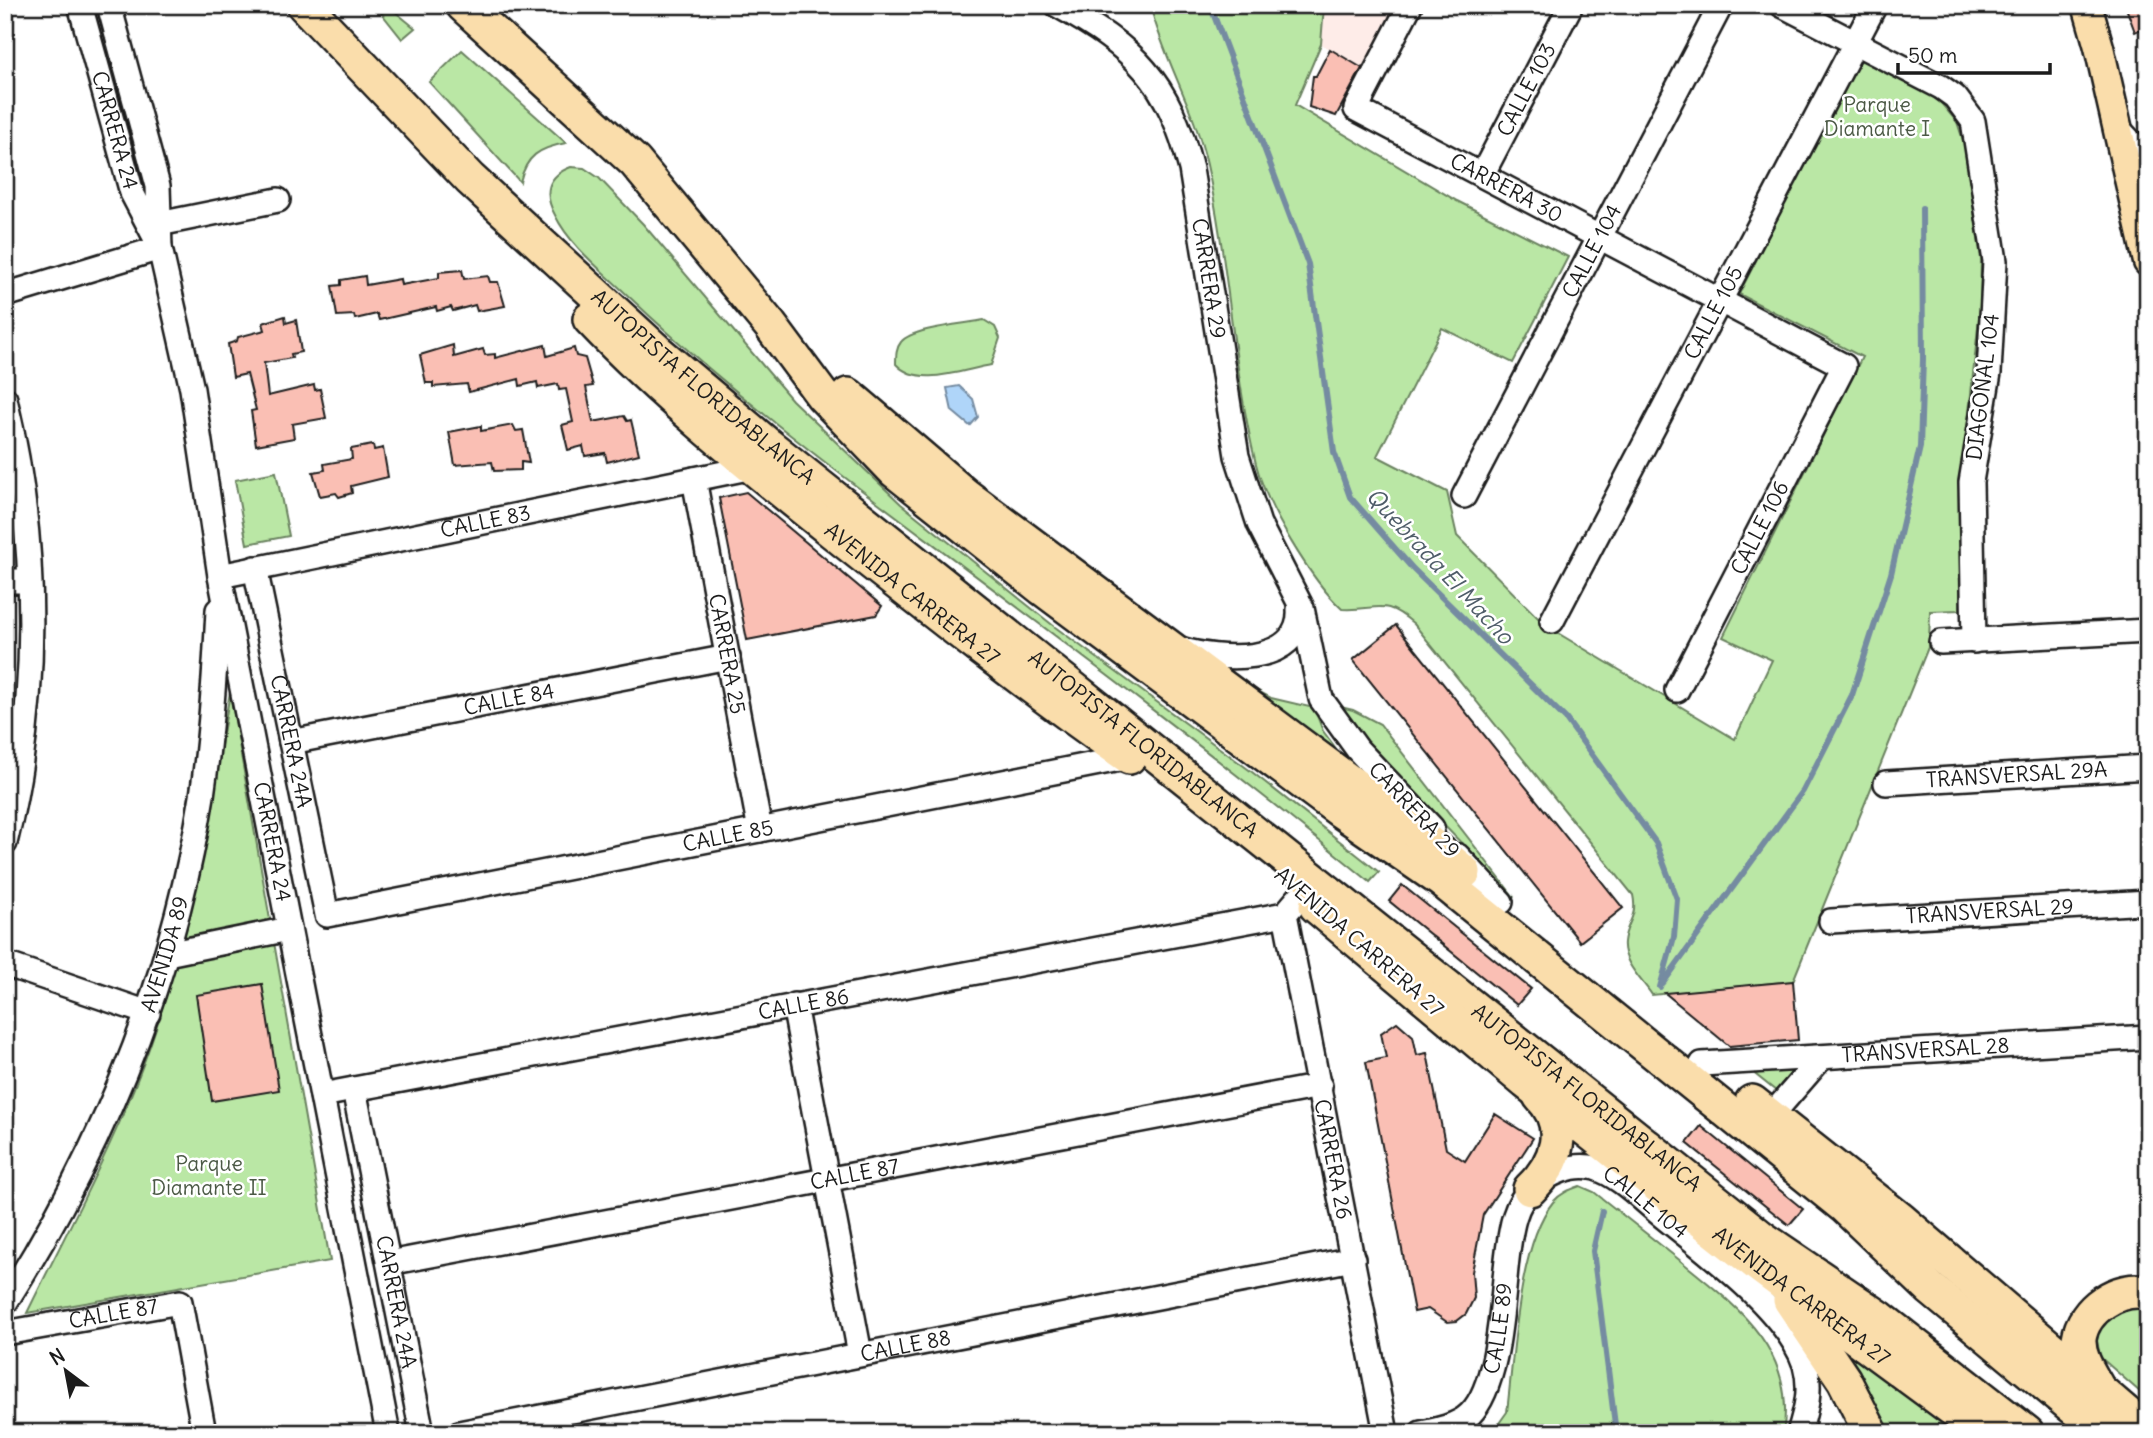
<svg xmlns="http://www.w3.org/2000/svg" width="2153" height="1438" viewBox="0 0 2153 1438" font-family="Delius,sans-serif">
	<rect width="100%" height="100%" fill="#fff"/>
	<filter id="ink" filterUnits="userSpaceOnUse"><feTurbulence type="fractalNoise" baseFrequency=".0143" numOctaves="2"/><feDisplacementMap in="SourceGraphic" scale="14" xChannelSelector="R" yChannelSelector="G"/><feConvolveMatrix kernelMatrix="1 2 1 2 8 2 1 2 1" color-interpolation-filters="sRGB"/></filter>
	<g filter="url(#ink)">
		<!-- built -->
		<path fill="#feece8" d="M1324 5H1395L1363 68 1321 44Z"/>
		<!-- green -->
		<g fill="#bae7a5" stroke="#6b8260" stroke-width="2">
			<path d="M375 5H387L415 28 402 39Z"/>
			<path d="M1150 5H1324L1321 44 1295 105 1457 201 1568 257 1513 363 1442 328 1377 456 1447 492 1457 536 1546 626 1735 739 1772 660 1723 637 1862 357 1739 294 1859 58 1935 96 1957 122 1964 143 1981 259 1980 308 1962 479 1960 610 1930 611 1929 645 1793 981 1652 995C1642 980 1622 962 1624 942 1626 922 1638 918 1633 895L1414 624C1382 596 1379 611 1342 609 1311 580 1266 506 1256 464 1232 366 1229 263 1207 165 1195 109 1164 60 1150 5Z"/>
			<path d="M462 50 566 143C539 148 526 156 520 182L429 82Z"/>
			<path d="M571 167 584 168 599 178 643 224 792 400 901 504 1055 627 1252 772 1379 872 1370 882C1207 748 1037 622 868 495 782 430 699 364 622 290 599 268 569 244 555 215 543 193 547 176 571 167Z"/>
			<path d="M984 320 995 327 1000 338 991 365C962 370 918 388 896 364 896 356 896 348 901 342 912 328 965 324 984 320Z"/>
			<path d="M276 472 289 536 247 544 235 480Z"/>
			<path d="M1208 665 1271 698 1314 708 1323 731 1344 759Z"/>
			<path d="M230 692 330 1261 27 1313C64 1237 105 1161 136 1083 186 957 208 825 230 692Z"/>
			<path d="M1332 705 1353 710 1380 724 1514 897 1391 771Z"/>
			<path d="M1796 1067 1776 1091 1751 1071Z"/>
			<path d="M1580 1186 1594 1192C1623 1215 1653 1239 1682 1262 1739 1308 1797 1352 1783 1433H1492L1507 1412C1514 1355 1518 1245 1553 1202 1561 1193 1569 1190 1580 1186Z"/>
			<path d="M2148 1304V1399L2100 1357 2096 1335 2112 1308Z"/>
			<path d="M1834 1337 1946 1425 1940 1433H1884Z"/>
		</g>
		<!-- water -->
		<path fill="#afd5f9" stroke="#748ba1" stroke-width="2" d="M959 386 973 399 978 417 970 426 952 411 947 388Z"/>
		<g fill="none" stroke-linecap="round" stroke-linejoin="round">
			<!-- stream -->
			<g stroke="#748ba1" stroke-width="6">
				<path d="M1210 5 1308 264 1334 452 1350 497 1413 569 1566 719 1656 843 1677 899 1674 937 1660 987"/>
				<path d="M1663 983 1803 791 1852 695 1891 574 1920 447 1923 359 1922 208"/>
				<path d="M1602 1211 1593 1251 1616 1433"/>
			</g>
		</g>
		<!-- building -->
		<g fill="#fabfb4" stroke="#1c1c1c" stroke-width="2">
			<path d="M2125 5H2148V26L2135 32Z"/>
			<path d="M1330 49 1362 68 1336 116 1309 107 1313 76H1316Z"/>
			<path d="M462 270 464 279 488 276 490 282H498L505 306 477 311 475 305 453 311 451 307 437 311 436 307 379 320 377 314 355 319 354 315 337 316 332 286 341 285V280L365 276 366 285 400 279 401 285 439 278V272Z"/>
			<path d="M285 316 286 323 296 320 301 352 291 354 292 358 264 363 268 396 314 385 315 390 320 389 326 418 292 424 294 438 256 445 251 411 256 410 247 374 233 377 228 344 237 341 238 337 265 330 263 323Z"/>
			<path d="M453 345 454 357 483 349 485 355 495 354V358L545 345 547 356 574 348 576 356 585 358 593 386 586 387 593 422 624 416 627 421 631 420 639 454 607 462 605 453 585 456 583 446 568 450 562 425 573 422 566 389 559 390 558 384 538 388 537 382 520 386 519 379 469 392 467 384 433 387V383H426L420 355Z"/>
			<path d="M513 425 516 431 523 430 529 463 521 462V470L494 471 492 462 455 465 449 432 481 426V431Z"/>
			<path d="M373 445 374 450 383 448 388 477 351 486 352 493 339 497 336 493 320 496 313 472 325 470 324 464 352 459 351 449Z"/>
			<path d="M746 492 882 606 876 615 747 640 719 498Z"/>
			<path d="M1396 625 1623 908 1580 942 1353 660Z"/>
			<path d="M1402 885 1531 989 1517 1005 1389 901Z"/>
			<path d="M1793 981 1798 1040 1729 1046 1665 993Z"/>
			<path d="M262 984 279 1090 212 1101 196 995Z"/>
			<path d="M1397 1022 1413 1036 1417 1055 1427 1053 1446 1149 1465 1161 1495 1114 1533 1138 1483 1215 1472 1272 1474 1298 1466 1314 1457 1321 1447 1322 1428 1309 1414 1312 1366 1062 1386 1058 1381 1033Z"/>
			<path d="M1701 1126 1803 1209 1789 1225 1687 1143Z"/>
		</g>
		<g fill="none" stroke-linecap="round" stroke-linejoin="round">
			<!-- minor casing -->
			<g stroke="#1c1c1c" stroke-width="28">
				<g id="minor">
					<path id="s1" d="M80 5 132 193 156 239"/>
					<path id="s2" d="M109 5 158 186 160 248 192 389 220 576 388 1433"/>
					<path id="s3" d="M1057 5C1135 48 1169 81 1191 169L1237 456 1259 524 1302 608 1321 699 1358 750 1432 828"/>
					<path id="s4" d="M1410 5 1356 109 1844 366 1677 690"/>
					<path d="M1782 5 1941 87 1955 97 1973 121 1995 261 1989 373 1971 482 1974 641"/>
					<path d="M2117 127 2148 160"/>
					<path id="s5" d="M1482 175 1571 5"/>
					<path d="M159 224 278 200"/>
					<path d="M5 295 160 248"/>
					<path d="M5 399C39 542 40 701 5 843"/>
					<path id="s6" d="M694 479 760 830"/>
					<path id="s7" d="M1464 496 1721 5"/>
					<path id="s8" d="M255 568 327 915 1130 757"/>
					<path id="s9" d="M220 576 753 467"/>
					<path d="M5 581H29"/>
					<path id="s10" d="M1552 621 1875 5"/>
					<path d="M1941 642 2148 631"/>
					<path d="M1180 649C1216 660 1303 668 1299 609"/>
					<path id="s11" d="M291 742 728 657"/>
					<path id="s12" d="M1886 783 2148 767"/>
					<path d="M1458 856 1501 902"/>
					<path id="s13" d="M1302 894 1285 914 1386 1433"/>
					<path id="s14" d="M1831 921 2148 902"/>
					<path d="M167 954 289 929"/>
					<path d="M5 964 148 1013"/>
					<path d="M794 1005 860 1354"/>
					<path id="s15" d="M1702 1064 2148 1037"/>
					<path id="s16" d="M354 1089 422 1433"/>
					<path id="s17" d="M322 1095 1285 914"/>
					<path d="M1770 1117 1822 1057"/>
					<path id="s18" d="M389 1263 1320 1086"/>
					<path id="s19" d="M5 1303C104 1147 173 978 202 796 211 734 215 672 218 610"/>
					<path id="s20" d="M5 1333 180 1302 204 1433"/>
					<path id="s21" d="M459 1433 1353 1259"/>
					<path id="s22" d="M1421 1433C1437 1430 1458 1426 1470 1414 1501 1383 1502 1294 1508 1251 1511 1229 1514 1204 1532 1188 1548 1174 1573 1162 1595 1168 1620 1176 1640 1198 1660 1214 1705 1251 1786 1309 1805 1365 1812 1389 1806 1410 1799 1433"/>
				</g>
			</g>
			<!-- major casing -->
			<g stroke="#1c1c1c" stroke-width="33">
				<path id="major" d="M2087 5 2099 47 2148 262"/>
			</g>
			<!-- highway casing -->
			<g stroke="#1c1c1c" stroke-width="38">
				<g id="highway">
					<path id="s23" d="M304 5 470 179 658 352 768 445 1762 1238 1880 1318 2027 1433"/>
					<path d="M463 5 635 162 770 325 822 395 895 471 1042 588 1341 811 1441 880 1845 1207 1931 1289 2104 1433"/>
					<path id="s24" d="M590 319C664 397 749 465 833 532 930 609 1027 686 1129 757"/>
					<path d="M848 395 965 495 1405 823 1464 872"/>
					<path id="s25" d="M1316 906 1526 1082 1763 1269 1985 1433"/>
					<path d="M1752 1102 1901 1220 2148 1432"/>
					<path d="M1530 1189C1557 1163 1570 1126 1540 1096"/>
					<path d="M1790 1300 1844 1380 1871 1433"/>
					<path d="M2096 1385C2088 1371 2078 1356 2079 1339 2083 1309 2118 1286 2148 1292"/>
				</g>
			</g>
			<!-- minor -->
			<use href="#minor" stroke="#fff" stroke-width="23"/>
			<!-- major -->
			<use href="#major" stroke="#faddab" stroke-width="28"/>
			<!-- highway -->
			<use href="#highway" stroke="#faddab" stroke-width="33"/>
		</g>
	</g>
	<g text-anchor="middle" stroke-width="5" stroke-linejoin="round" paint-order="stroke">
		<!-- street labels -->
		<g font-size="21" fill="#1c1c1c" stroke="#fff">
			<text dy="7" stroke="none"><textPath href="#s5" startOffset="96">CALLE 103</textPath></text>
			<text dy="7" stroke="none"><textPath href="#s1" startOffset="130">CARRERA 24</textPath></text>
			<text dy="7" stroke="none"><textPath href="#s4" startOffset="287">CARRERA 30</textPath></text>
			<text dy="7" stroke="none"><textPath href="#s7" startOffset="276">CALLE 104</textPath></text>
			<text dy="7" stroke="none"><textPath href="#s3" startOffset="331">CARRERA 29</textPath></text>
			<text dy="7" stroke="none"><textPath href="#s10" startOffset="348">CALLE 105</textPath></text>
			<text dy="7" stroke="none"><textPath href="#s23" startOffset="553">AUTOPISTA FLORIDABLANCA</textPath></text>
			<text transform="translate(1983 387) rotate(-83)" y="7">DIAGONAL 104</text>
			<text dy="7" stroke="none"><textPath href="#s9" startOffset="271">CALLE 83</textPath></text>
			<text transform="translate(1760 528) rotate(-63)" y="7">CALLE 106</text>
			<text dy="7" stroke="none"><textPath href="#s24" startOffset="424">AVENIDA CARRERA 27</textPath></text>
			<text dy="7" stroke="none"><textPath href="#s6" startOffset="178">CARRERA 25</textPath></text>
			<text dy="7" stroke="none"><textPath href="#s11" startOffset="222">CALLE 84</textPath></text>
			<text dy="7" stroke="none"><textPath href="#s8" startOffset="177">CARRERA 24A</textPath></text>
			<text dy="7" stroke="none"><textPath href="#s23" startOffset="1120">AUTOPISTA FLORIDABLANCA</textPath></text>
			<text dy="7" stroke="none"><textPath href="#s12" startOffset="131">TRANSVERSAL 29A</textPath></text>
			<text transform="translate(1414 810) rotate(47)" y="7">CARRERA 29</text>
			<text dy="7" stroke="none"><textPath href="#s8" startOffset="763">CALLE 85</textPath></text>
			<text dy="7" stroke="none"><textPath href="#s2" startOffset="854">CARRERA 24</textPath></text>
			<text dy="7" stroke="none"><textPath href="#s14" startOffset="159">TRANSVERSAL 29</textPath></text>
			<text transform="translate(1359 942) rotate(41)" y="7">AVENIDA CARRERA 27</text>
			<text dy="7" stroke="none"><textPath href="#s19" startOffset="385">AVENIDA 89</textPath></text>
			<text dy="7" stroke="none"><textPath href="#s17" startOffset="490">CALLE 86</textPath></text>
			<text dy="7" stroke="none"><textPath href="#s15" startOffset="224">TRANSVERSAL 28</textPath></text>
			<text dy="7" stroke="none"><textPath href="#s23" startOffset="1687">AUTOPISTA FLORIDABLANCA</textPath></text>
			<text dy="7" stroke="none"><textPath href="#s13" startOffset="276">CARRERA 26</textPath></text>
			<text dy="7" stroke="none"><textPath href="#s18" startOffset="474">CALLE 87</textPath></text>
			<text dy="7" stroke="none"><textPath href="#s22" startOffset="422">CALLE 104</textPath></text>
			<text dy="7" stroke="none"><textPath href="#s25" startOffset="623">AVENIDA CARRERA 27</textPath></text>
			<text dy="7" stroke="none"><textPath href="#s16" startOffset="217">CARRERA 24A</textPath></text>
			<text dy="7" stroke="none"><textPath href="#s20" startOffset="110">CALLE 87</textPath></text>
			<text dy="7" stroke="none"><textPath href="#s22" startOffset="145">CALLE 89</textPath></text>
			<text dy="7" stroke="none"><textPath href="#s21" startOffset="455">CALLE 88</textPath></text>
		</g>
		<!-- park labels -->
		<g font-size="21" fill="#4b5945" stroke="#fff">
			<text x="1877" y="112">Parque<tspan x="1877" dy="24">Diamante I</tspan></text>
			<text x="209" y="1171">Parque<tspan x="209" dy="24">Diamante II</tspan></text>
		</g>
		<!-- water labels -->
		<g font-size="23" font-style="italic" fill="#4f5d69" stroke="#fff">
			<text transform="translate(1440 566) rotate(47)" y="8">Quebrada El Macho</text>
		</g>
	</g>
	<!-- margin -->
	<rect width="2153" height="1438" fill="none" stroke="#fff" stroke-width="28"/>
	<rect x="14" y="14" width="2125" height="1410" fill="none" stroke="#1c1c1c" stroke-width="2.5" filter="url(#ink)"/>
	<!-- north arrow -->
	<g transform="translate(66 1371) rotate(328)" stroke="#ffffff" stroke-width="5" paint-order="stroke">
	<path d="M0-5L12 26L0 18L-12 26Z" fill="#1c1c1c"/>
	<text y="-10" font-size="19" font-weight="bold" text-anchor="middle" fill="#1c1c1c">N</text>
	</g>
	<!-- scale -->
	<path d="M1898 63v10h152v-10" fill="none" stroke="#1c1c1c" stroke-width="3.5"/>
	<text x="1908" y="63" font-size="21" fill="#1c1c1c" stroke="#ffffff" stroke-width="5" paint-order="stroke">50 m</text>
</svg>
